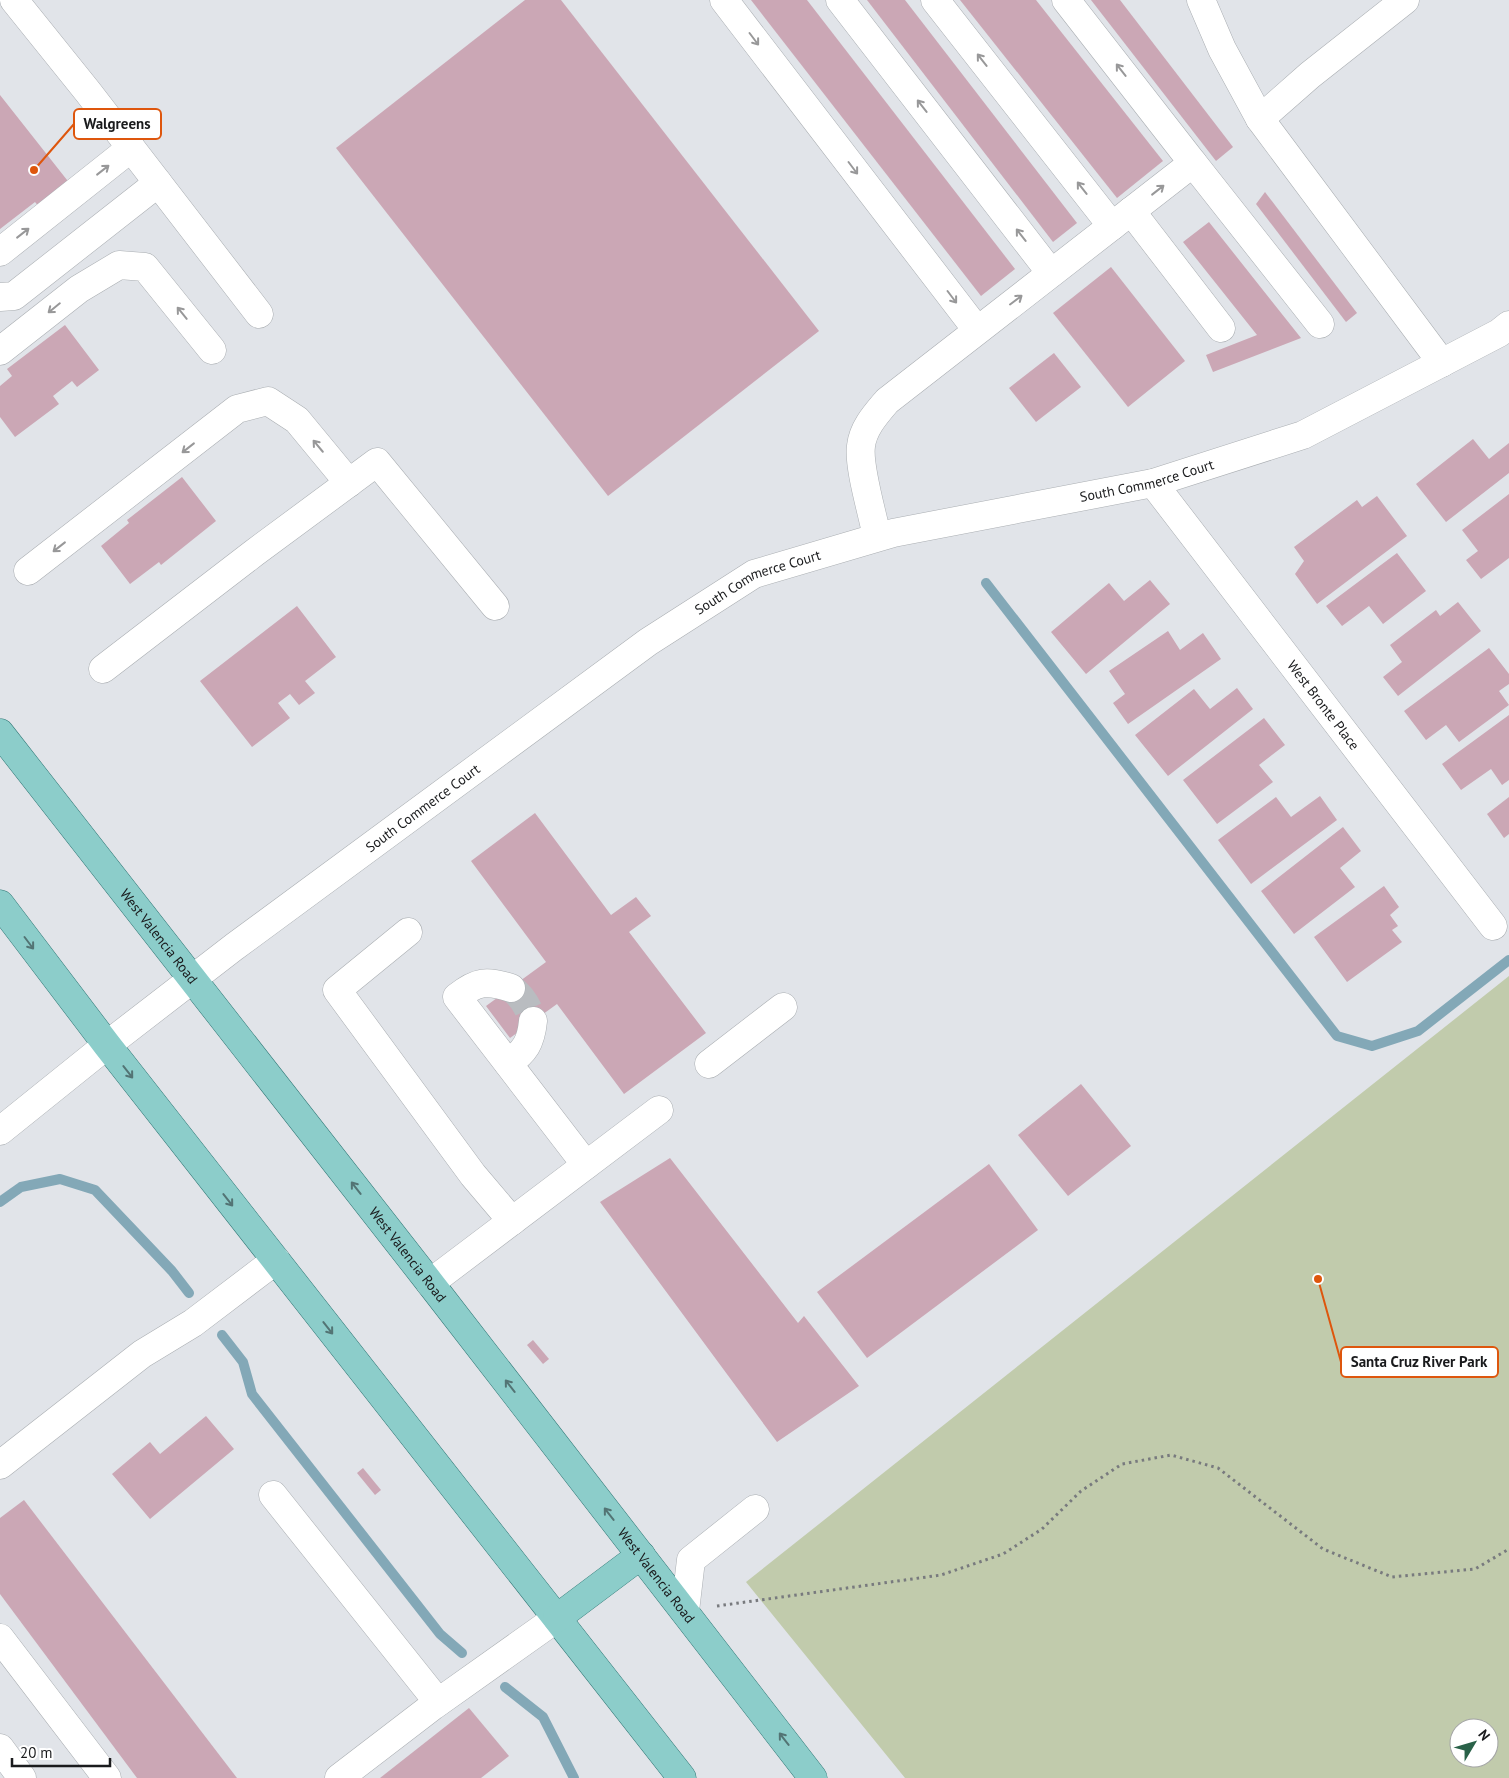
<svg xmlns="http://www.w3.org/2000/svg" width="1509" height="1778" viewBox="0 0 1509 1778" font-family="'PT Sans',sans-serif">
	<rect width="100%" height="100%" fill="#e1e4e9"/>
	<!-- green -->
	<path fill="#c1cbac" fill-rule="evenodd" d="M1509 976V1778H905L746 1582ZM1459 1728H1489V1758H1459Z"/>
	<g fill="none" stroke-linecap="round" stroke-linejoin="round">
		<!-- stream -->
		<g stroke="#83a8b7" stroke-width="10">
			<path d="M986 583 1337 1036 1372 1046 1418 1031 1509 960"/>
			<path d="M0 1202 21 1187 60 1179 95 1190 172 1271 189 1293"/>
			<path d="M222 1335 243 1362 252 1394 440 1634 462 1653"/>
			<path d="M505 1687 543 1717 574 1778"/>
		</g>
	</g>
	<!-- building -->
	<g fill="#cba7b5">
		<path d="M525 0H561L819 331 608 496 336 148Z"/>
		<path d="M751 0H807L1015 269 981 296Z"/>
		<path d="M867 0H905L1077 223 1053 242Z"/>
		<path d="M960 0H1036L1163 161 1117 198Z"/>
		<path d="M1091 0H1120L1233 147 1216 161Z"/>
		<path d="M0 95 82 199 53 223 35 202 0 229Z"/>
		<path d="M1265 192 1357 313 1346 322 1256 204Z"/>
		<path d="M1209 222 1301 338 1213 372 1206 355 1257 335 1183 242Z"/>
		<path d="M1111 267 1185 361 1128 407 1053 313Z"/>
		<path d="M65 325 99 370 77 387 72 381 53 396 59 404 15 437 0 417V386L12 376 7 369Z"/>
		<path d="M1054 353 1081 387 1036 422 1009 388Z"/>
		<path d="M1473 439 1489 459 1509 443V473L1446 522 1416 484Z"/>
		<path d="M182 477 216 521 161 565 159 562 130 584 101 546 129 523 127 520Z"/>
		<path d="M1509 494V558L1481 579 1466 560 1478 551 1462 530Z"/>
		<path d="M1377 496 1407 536 1317 604 1295 574 1304 561 1294 547 1357 500 1362 507Z"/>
		<path d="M1397 553 1426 591 1383 624 1369 606 1342 626 1326 606Z"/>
		<path d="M1150 580 1170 604 1086 674 1051 632 1109 583 1124 601Z"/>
		<path d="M1458 602 1481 631 1398 696 1383 677 1402 662 1390 645 1436 610 1440 616Z"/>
		<path d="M297 606 336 657 305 681 315 693 299 705 290 694 278 703 290 718 252 747 200 681Z"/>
		<path d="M1168 631 1180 650 1203 633 1221 659 1128 724 1113 703 1125 694 1109 671Z"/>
		<path d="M1489 648 1509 674V684L1499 691 1509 705 1459 742 1446 725 1426 740 1404 711Z"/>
		<path d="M1237 688 1253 709 1168 776 1135 735 1194 689 1210 709Z"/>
		<path d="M1509 715V780L1502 785 1491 769 1461 790 1442 764Z"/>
		<path d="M1264 718 1285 745 1259 765 1273 782 1217 824 1183 780Z"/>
		<path d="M1320 796 1337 820 1251 884 1218 840 1276 797 1291 817Z"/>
		<path d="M1509 797V834L1504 838 1487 814Z"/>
		<path d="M535 813 611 915 636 897 651 916 629 932 706 1033 624 1094 557 1004 510 1038 486 1006 546 962 471 861Z"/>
		<path d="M1343 827 1361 851 1340 868 1355 887 1294 934 1261 891Z"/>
		<path d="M1384 886 1399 907 1390 915 1398 926 1392 930 1402 942 1347 982 1314 937Z"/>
		<path d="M1081 1084 1131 1146 1068 1196 1018 1135Z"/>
		<path d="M670 1158 798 1323 804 1316 859 1386 777 1442 600 1202Z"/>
		<path d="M989 1164 1038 1230 867 1358 817 1292Z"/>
		<path d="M533 1340 549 1359 543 1364 527 1345Z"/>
		<path d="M206 1416 234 1449 150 1519 112 1474 150 1442 160 1454Z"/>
		<path d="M363 1468 381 1490 375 1495 357 1473Z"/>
		<path d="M24 1500 237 1778H137L0 1594V1518Z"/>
		<path d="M469 1708 509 1756 481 1778H380Z"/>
	</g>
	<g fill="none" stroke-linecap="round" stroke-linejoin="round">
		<!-- minor-tunnel -->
		<path stroke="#b9bcc0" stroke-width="28" stroke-dasharray="28 14" stroke-linecap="butt" d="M511 988C523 997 528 1007 533 1021"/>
		<!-- minor casing -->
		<g stroke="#aaaeb2" stroke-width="29">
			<g id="minor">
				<path d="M14 0 88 92 259 314"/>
				<path d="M724 0 977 330"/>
				<path d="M840 0 1051 273"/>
				<path d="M935 0 1112 226"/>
				<path d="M1201 0 1222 49 1260 119 1442 363"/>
				<path d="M1260 119 1310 75 1405 0"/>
				<path d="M1193 163 1320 324"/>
				<path d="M1131 211 1221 328"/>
				<path d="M0 252 131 148"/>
				<path d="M0 297 14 296 158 183"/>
				<path d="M0 351 79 289 119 265 145 267 212 350"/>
				<path id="s1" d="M1153 483 1493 926"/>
				<path d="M877 537C873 515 858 467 861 446 863 428 876 414 887 401L1193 163 1066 0"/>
				<path d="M28 571 237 409 268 401 297 420 349 483"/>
				<path d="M103 669 254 553 377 462 495 606"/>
				<path d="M408 932 337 990 473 1175 512 1221"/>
				<path d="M511 988C487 980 477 981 457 997L586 1165"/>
				<path d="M508 1063C525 1052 531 1042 533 1021"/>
				<path d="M709 1064 783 1007"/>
				<path id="s2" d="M0 1131 107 1045 234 947 648 642 754 574 893 533 1153 483 1303 435 1499 333 1509 325"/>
				<path d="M430 1283 659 1110"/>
				<path d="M0 1465 142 1354 193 1323 276 1260"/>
				<path d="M273 1495 438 1702"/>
				<path d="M685 1611 691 1560 755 1509"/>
				<path d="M0 1638 107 1778"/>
				<path d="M0 1748 22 1778"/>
				<path d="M339 1778 433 1706 557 1618"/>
			</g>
		</g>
		<!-- major casing -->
		<g stroke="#327977" stroke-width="29">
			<g id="major">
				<path id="s3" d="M0 733 430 1283 813 1778"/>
				<path d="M0 904 107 1045 682 1778"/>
				<path d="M557 1618 641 1555"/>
			</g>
		</g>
		<!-- path -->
		<path stroke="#787a7e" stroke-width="3" stroke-dasharray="2.5 4" stroke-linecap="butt" d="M717 1606 941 1575 1003 1554 1042 1529 1081 1491 1122 1464 1171 1455 1218 1468 1323 1549 1392 1577 1475 1569 1509 1549"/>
		<!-- minor -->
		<use href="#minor" stroke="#fff" stroke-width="28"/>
		<!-- major -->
		<use href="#major" stroke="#8ccdca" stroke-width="28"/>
	</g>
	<!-- one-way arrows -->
	<defs><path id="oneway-shaft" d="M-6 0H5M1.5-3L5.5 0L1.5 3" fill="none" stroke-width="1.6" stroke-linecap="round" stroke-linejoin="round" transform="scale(1.25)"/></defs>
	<g stroke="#989899">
		<use href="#oneway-shaft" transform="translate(754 39) rotate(53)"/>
		<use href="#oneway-shaft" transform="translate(982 60) rotate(-128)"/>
		<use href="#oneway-shaft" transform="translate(1121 70) rotate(-128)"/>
		<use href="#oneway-shaft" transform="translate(922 106) rotate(-128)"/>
		<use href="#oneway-shaft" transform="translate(853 168) rotate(53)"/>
		<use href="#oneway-shaft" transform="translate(103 170) rotate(-38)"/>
		<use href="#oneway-shaft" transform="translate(1082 188) rotate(-128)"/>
		<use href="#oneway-shaft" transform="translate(1158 190) rotate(-38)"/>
		<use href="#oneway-shaft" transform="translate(23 233) rotate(-38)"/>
		<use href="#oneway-shaft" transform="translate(1021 235) rotate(-128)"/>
		<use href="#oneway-shaft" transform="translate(952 297) rotate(53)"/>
		<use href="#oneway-shaft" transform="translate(1016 300) rotate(-37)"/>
		<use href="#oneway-shaft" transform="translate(54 308) rotate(141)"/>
		<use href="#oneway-shaft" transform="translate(182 313) rotate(-129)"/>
		<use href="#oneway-shaft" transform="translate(318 446) rotate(-130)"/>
		<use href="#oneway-shaft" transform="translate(188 448) rotate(142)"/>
		<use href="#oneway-shaft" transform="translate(59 547) rotate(142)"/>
	</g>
	<g stroke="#537474">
		<use href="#oneway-shaft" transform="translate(29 943) rotate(53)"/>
		<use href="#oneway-shaft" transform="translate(128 1072) rotate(52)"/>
		<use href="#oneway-shaft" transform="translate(356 1188) rotate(-128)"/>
		<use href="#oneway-shaft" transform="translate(228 1200) rotate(52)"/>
		<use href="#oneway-shaft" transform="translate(328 1328) rotate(52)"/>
		<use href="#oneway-shaft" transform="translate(510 1386) rotate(-128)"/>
		<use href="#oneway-shaft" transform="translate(609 1514) rotate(-128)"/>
		<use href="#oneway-shaft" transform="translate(784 1739) rotate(-128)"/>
	</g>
	<g text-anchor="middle" stroke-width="4.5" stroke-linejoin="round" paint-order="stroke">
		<!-- street labels -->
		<g font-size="14" fill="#1a1b1d" stroke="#fff">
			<text dy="5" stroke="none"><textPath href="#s2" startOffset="1342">South Commerce Court</textPath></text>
			<text dy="5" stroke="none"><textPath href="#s2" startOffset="938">South Commerce Court</textPath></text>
			<text dy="5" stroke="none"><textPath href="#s1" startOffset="280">West Bronte Place</textPath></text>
			<text dy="5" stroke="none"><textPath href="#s2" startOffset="532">South Commerce Court</textPath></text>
			<text dy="5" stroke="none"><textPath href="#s3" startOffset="258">West Valencia Road</textPath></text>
			<text dy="5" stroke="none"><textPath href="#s3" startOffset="662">West Valencia Road</textPath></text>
			<text dy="5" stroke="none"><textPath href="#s3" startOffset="1068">West Valencia Road</textPath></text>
		</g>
	</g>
	<!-- callouts -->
	<path fill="none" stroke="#de560d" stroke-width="2" d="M34 170L74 124M1318 1279L1341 1362"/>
	<g fill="#de560d" stroke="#fff" stroke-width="2">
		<circle cx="34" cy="170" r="5"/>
		<circle cx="1318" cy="1279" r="5"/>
	</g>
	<g fill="#fff" stroke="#de560d" stroke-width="2">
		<rect x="74" y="109" width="87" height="30" rx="5"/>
		<rect x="1341" y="1347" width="157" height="30" rx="5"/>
	</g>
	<g font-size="15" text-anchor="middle" font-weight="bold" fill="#1a1b1d">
		<text x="117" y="129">Walgreens</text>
		<text x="1419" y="1367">Santa Cruz River Park</text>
	</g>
	<!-- north arrow -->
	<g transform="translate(1474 1743) rotate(52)"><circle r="24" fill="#ffffff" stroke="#a3a4a5"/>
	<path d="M0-4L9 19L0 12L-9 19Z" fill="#2a6249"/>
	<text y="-8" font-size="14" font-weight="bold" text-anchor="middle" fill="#1a1b1d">N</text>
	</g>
	<!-- scale -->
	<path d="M12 1758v8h98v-8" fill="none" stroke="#1a1b1d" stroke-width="2.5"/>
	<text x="20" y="1758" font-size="15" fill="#1a1b1d" stroke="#ffffff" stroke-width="4" paint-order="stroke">20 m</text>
</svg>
